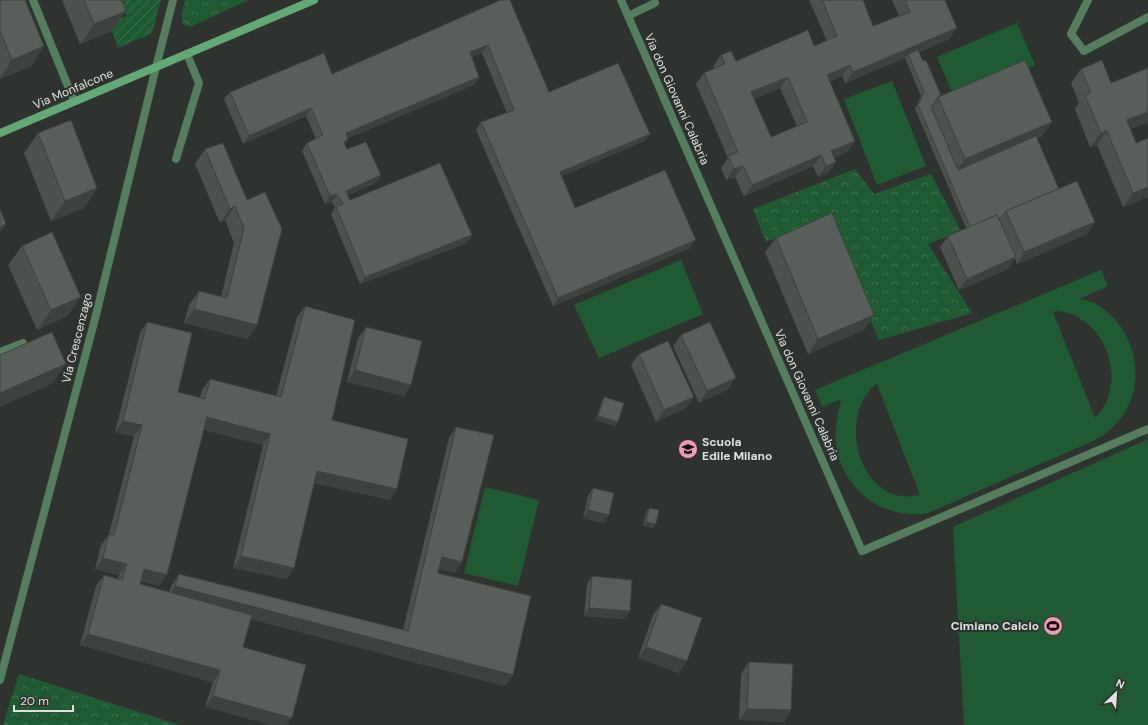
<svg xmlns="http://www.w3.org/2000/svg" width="1148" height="725" viewBox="0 0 1148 725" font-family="'DM Sans',sans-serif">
	<defs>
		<pattern id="park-crowns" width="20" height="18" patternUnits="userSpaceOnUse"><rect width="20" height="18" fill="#205a32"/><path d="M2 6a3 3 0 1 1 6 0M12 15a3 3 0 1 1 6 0" fill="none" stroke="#40714f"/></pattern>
		<pattern id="garden-furrows" width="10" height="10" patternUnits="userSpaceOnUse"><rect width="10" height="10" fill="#205a32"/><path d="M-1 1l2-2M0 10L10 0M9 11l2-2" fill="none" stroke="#40714f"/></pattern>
	</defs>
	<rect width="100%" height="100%" fill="#2f3330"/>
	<!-- park -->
	<g fill="url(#park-crowns)">
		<path d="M185 0H248L190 27 183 24 182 12Z"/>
		<path d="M855 169 874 194 931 174 961 231 928 244 972 313 879 340 827 218 766 242 753 209Z"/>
		<path d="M19 674 180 725H3Z"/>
	</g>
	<!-- garden -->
	<path fill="url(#garden-furrows)" d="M120 0H161L152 33 118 48 109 23 127 16Z"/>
	<!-- pitch -->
	<g fill="#205a32" fill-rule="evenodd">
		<path d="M1017 23 1035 65 955 99 937 57Z"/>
		<path d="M892 81 926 166 877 185 844 99Z"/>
		<path d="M681 260 703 314 599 358 574 305Z"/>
		<path d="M1101 270 1108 286 1079 299C1097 301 1110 312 1121 327 1148 367 1137 419 1093 441L928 513C883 521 842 489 836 444 834 429 838 414 841 399L822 407 815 390ZM1057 311C1106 315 1130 383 1095 418L1053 312ZM876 384H877L920 495C911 497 901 497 893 494 852 479 843 410 876 384Z"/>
		<path d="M1148 439V725H964L953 527Z"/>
		<path d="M485 487 539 500 518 586 464 573Z"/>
	</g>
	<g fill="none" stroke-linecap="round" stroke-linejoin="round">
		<!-- lane -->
		<g stroke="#547e5e" stroke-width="8">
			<path d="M33 0 74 101"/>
			<path d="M621 0 862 551 1148 429"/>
			<path d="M1088 0 1071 34 1084 51 1148 17"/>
			<path d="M628 16 655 3"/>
			<path d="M156 67 173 0"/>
			<path d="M176 159 199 83 187 54"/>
			<path d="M0 352 23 343"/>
		</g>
		<!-- street -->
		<path stroke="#547e5e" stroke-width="8" d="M0 680 96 315 156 67"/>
		<!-- secondary -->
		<path stroke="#63a975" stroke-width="8" d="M0 133 314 0"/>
	</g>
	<!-- wall -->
	<g fill="#4c514d" fill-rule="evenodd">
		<path d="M0 0 44 46 31 66 0 79Z"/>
		<path d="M62 0H121L112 31 80 44Z"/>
		<path d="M501 0 549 92 650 134 644 141 562 176 575 208 690 248 553 306 476 130 481 122 507 113 482 53 472 57 479 77 474 85 348 138 345 144 347 149 381 175 375 183 348 195 350 200 467 243 360 284 331 214 335 207 332 202 325 204 302 151 307 143 316 139 306 116 243 144 224 99 230 92 332 74Z"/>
		<path d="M809 0H863L873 26 899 16 892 0H945L949 39 919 52 923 61 941 95 1052 122 1042 136 1037 138 1059 189 1087 234 1017 264 1015 259 1008 269 959 290 940 247 948 236 966 228 915 109 921 96 905 58 845 83 842 76 829 82 855 141 847 152 834 158 836 162 828 173 818 177 813 166 744 196 735 177 726 180 721 168 728 158 696 84 704 73 714 69 713 66 721 55 736 61 814 46 827 41ZM780 88 797 126 771 137 754 99Z"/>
		<path d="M1148 68V122L1131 129 1136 143 1148 139V197L1123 207 1097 145 1090 147 1075 109 1079 103 1071 83 1081 69 1111 83Z"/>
		<path d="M38 133 97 188 84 208 51 221 24 153Z"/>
		<path d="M205 149 247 200 257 325 247 339 184 323 189 305 199 291 221 297 234 243 225 220 220 223 195 164Z"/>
		<path d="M776 238 874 315 864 330 808 354 765 252Z"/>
		<path d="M22 246 81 297 67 316 37 330 8 265Z"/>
		<path d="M305 306 332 420 390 500 314 483 294 568 286 579 233 568 263 445 204 430 159 586 140 581V584L169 592 172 585 179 574 403 630 449 438 456 427 455 573 439 569 438 573 513 675 505 686 251 619 243 647 306 665 205 707 213 682 80 645 96 586 104 575 118 579 119 575 95 569 101 545 109 534 134 436 115 432 140 333 147 322 178 392 200 398 202 390 210 379 276 396 297 317Z"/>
		<path d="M366 327 411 385 404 396 347 382 358 338Z"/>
		<path d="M681 335 728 389 699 403 673 346Z"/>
		<path d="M639 354 694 397 686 408 656 422 631 365Z"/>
		<path d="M604 397 618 422 615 426 596 420 602 401Z"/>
		<path d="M593 488 604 523 583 518 588 496Z"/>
		<path d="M649 508 656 524 653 528 643 526 646 512Z"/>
		<path d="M592 576 624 619 584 616 587 584Z"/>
		<path d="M661 604 679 673 638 658 653 615Z"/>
		<path d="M749 662 791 710 784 722 739 720 741 674Z"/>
	</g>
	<!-- shaded-wall -->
	<g fill="#3e423e">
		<path d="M126 11 112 31 80 44 94 24Z"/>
		<path d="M957 28 949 39 909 56 908 54 905 58 845 83 853 72Z"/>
		<path d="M488 45 482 53 465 59 470 52Z"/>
		<path d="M44 46 31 66 0 79V78L12 60Z"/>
		<path d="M850 65 842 76 819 86 827 75Z"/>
		<path d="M479 77 474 85 341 141 346 133Z"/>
		<path d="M788 77 780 88 743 103 751 92Z"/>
		<path d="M311 108 306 116 243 144 249 136Z"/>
		<path d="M1148 112V122L1117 135 1127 120Z"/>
		<path d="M1052 122 1042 136 955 173 965 159Z"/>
		<path d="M1107 131 1097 145 1090 147 1101 133Z"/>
		<path d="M650 134 644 141 554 179 560 172Z"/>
		<path d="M855 141 847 152 824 162 831 151Z"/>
		<path d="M821 155 813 166 744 196 752 185Z"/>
		<path d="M836 162 828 173 818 177 826 166Z"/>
		<path d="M743 166 735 177 726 180 734 169Z"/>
		<path d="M381 175 375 183 341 199 346 191Z"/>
		<path d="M1148 187V197L1123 207 1133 193Z"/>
		<path d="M97 188 84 208 51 221 65 201Z"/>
		<path d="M337 194 332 202 325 204 330 196Z"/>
		<path d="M235 206 225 220 220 223 230 209Z"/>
		<path d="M1095 222 1087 234 1017 264 1024 252Z"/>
		<path d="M6 224 0 233V227Z"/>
		<path d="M472 235 467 243 360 284 365 277Z"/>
		<path d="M696 240 690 248 553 306 558 298Z"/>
		<path d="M1016 257 1008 269 959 290 967 279Z"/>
		<path d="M81 297 67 316 37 330 51 310Z"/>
		<path d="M194 309 257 325 247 339 184 323Z"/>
		<path d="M874 315 864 330 808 354 818 339Z"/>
		<path d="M66 364 52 384 0 407V393Z"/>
		<path d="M355 370 411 385 404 396 347 382Z"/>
		<path d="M736 378 728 389 699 403 707 391Z"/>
		<path d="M694 397 686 408 656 422 664 410Z"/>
		<path d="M598 416 618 422 615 426 596 420Z"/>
		<path d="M207 417 270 434 263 445 199 429Z"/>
		<path d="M123 421 142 425 134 436 115 432Z"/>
		<path d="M317 471 397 489 390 500 309 482Z"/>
		<path d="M588 510 609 515 604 523 583 518Z"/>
		<path d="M646 522 656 524 653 528 643 526Z"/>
		<path d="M241 556 294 568 286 579 233 568Z"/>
		<path d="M442 557 462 562 455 573 434 568Z"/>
		<path d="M103 558 127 564 119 575 95 569Z"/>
		<path d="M144 569 167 575 159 586 136 580Z"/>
		<path d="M175 586 513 675 505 686 168 597Z"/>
		<path d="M589 608 630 611 624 619 584 616Z"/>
		<path d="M88 634 220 670 213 682 80 645Z"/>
		<path d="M646 647 687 661 679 673 638 658Z"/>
		<path d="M213 696 292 718 287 725H270L205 707Z"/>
		<path d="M747 709 791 710 784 722 739 720Z"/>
	</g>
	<!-- building -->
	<g fill="#585e59" stroke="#3e423e" fill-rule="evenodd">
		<path d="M0 0H25L44 46 12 60 0 31Z"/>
		<path d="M84 0H121L126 11 94 24Z"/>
		<path d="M501 0H510L549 92 618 63 650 134 560 172 575 208 665 170 696 240 558 298 481 122 514 110 488 45 470 52 479 77 346 133 348 139 344 142 347 149 366 142 381 175 346 191 350 200 440 163 472 235 365 277 336 207 343 204 337 194 330 196 307 143 323 135 311 108 249 136 230 92 324 53 332 74Z"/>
		<path d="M822 0H863L873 26 910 12 905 0H945L957 28 853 72 850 65 827 75 855 141 831 151 836 162 826 166 821 155 752 185 743 166 734 169 728 156 738 152 704 73 725 64 721 55 731 51 736 61 808 30 814 46 837 36ZM788 77 807 122 771 137 751 92Z"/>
		<path d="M918 50 923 61 926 60 941 95 938 97 931 107 958 170 1036 136 1059 189 1006 211 1001 218 999 219 997 215 970 227 918 105 924 92 908 54Z"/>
		<path d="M1025 60 1052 122 965 159 938 97Z"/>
		<path d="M1102 60 1111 83 1148 68V112L1127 120 1136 143 1148 138V187L1133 193 1107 131 1101 133 1085 95 1091 93 1081 69Z"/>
		<path d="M71 120 97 188 65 201 38 133Z"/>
		<path d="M223 143 247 200 265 192 282 229 257 325 194 309 199 291 227 298 244 228 235 206 230 209 205 149Z"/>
		<path d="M1077 181 1095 222 1024 252 1006 211Z"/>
		<path d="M0 209 6 224 0 227Z"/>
		<path d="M832 213 874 315 818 339 776 238Z"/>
		<path d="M997 215 1016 257 967 279 948 236Z"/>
		<path d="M52 232 81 297 51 310 22 246Z"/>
		<path d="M305 306 355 320 332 420 408 439 397 489 317 471 294 568 241 556 270 434 207 417 167 575 144 569 140 584 252 615 243 647 306 665 292 718 213 696 220 670 88 634 104 575 122 580 127 564 103 558 109 534 114 535 142 425 123 421 147 322 192 333 178 392 205 399 210 379 281 397Z"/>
		<path d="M710 322 736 378 707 391 681 335Z"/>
		<path d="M366 327 422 341 411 385 355 370Z"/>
		<path d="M52 332 66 364 0 393V355Z"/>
		<path d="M668 341 694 397 664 410 639 354Z"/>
		<path d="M604 397 624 403 618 422 598 416Z"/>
		<path d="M456 427 494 435 462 562 442 557 438 573 531 596 513 675 175 586 179 574 408 631Z"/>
		<path d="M593 488 614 493 609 515 588 510Z"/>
		<path d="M649 508 659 510 656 524 646 522Z"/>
		<path d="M592 576 632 580 630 611 589 608Z"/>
		<path d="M661 604 702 618 687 661 646 647Z"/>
		<path d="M749 662 793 664 791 710 747 709Z"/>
	</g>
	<!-- icons -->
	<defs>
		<g id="school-disc" transform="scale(1)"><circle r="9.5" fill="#f19ab3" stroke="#2f3330"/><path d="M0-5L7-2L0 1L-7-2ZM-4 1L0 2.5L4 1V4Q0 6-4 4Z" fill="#111"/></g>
		<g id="stadium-disc" transform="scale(1)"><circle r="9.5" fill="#f19ab3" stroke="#2f3330"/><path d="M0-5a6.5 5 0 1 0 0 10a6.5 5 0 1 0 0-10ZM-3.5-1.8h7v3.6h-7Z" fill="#111"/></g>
	</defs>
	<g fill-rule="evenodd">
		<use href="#school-disc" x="688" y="449"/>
		<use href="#stadium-disc" x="1053" y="626"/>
	</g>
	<g text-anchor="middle" stroke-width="4" stroke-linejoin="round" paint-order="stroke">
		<!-- street labels -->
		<g font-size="12" fill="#dee1de" stroke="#2f3330">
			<text transform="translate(73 89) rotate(-23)" y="4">Via Monfalcone</text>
			<text transform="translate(677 99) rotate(66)" y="4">Via don Giovanni Calabria</text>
			<text transform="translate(77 338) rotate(-76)" y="4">Via Crescenzago</text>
			<text transform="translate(807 395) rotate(66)" y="4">Via don Giovanni Calabria</text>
		</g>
		<!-- poi labels -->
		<g font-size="12" font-weight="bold" fill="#dee1de" stroke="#2f3330" text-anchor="start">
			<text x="702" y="446">Scuola<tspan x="702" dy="14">Edile Milano</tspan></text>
			<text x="1039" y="630" text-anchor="end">Cimiano Calcio</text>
		</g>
	</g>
	<!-- north arrow -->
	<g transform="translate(1116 693) rotate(25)" stroke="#2f3330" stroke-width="3" paint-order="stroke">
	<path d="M0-3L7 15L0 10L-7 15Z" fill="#dee1de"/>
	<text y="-6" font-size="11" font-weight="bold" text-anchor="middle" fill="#dee1de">N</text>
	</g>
	<!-- scale -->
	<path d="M14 705v6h59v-6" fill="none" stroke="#dee1de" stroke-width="2"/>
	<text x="20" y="705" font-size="12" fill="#dee1de" stroke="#2f3330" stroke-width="3" paint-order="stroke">20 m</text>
</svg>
